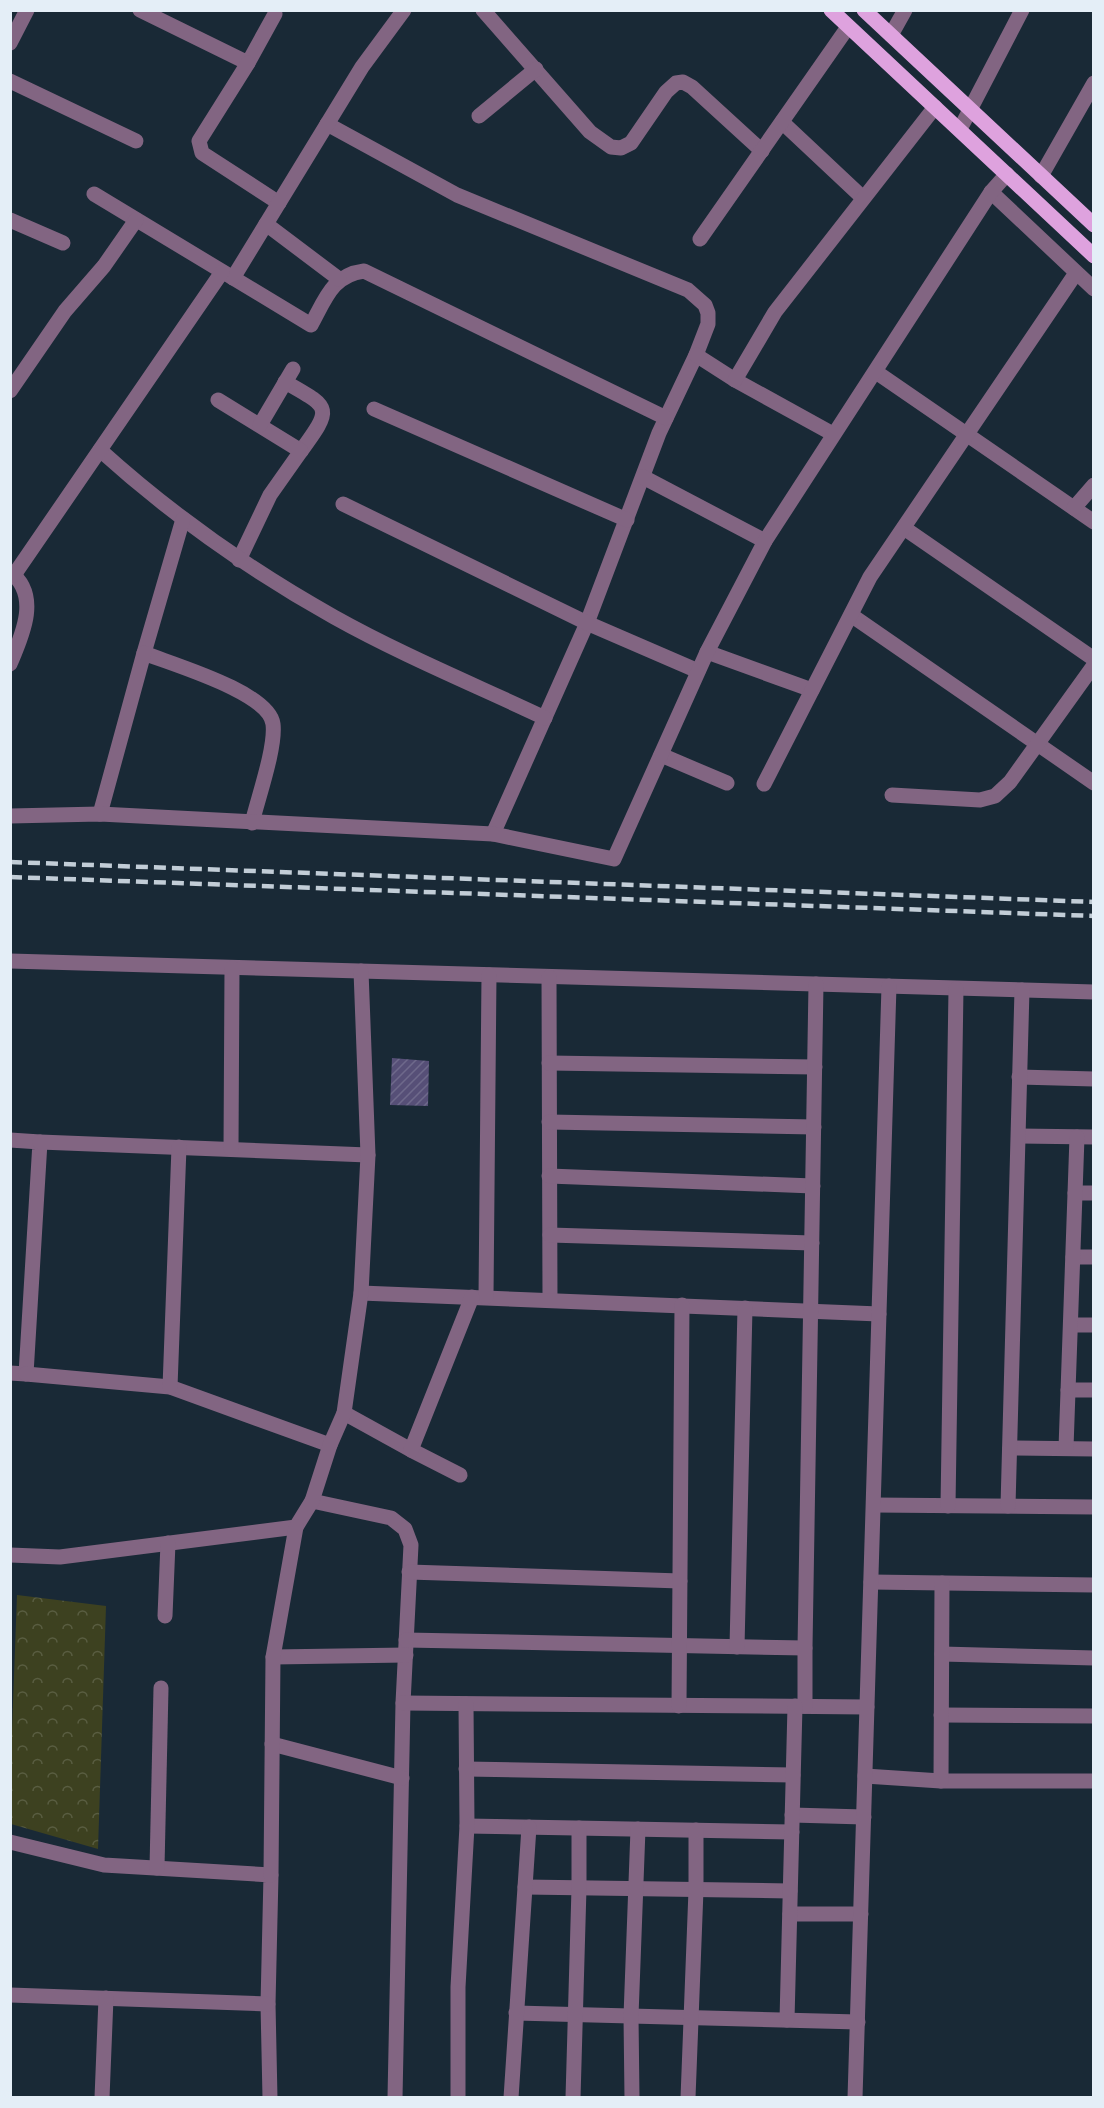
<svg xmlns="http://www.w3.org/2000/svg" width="1104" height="2108" viewBox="0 0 1104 2108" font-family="'Roboto Condensed',sans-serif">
	<defs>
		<pattern id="forest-crowns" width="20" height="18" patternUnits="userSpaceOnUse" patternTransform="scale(1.5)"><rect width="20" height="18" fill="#3d4120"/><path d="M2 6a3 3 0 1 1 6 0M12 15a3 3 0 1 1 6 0" fill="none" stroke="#595d41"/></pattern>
		<pattern id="building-hatch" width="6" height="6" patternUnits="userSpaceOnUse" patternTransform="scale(1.5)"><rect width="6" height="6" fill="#564f77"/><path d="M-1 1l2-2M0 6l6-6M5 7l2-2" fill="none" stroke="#6e698b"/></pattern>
	</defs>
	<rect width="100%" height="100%" fill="#192936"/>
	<!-- forest -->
	<path fill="url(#forest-crowns)" d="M17 1595 106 1606 98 1849 11 1824V1757Z"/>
	<!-- building -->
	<path fill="url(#building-hatch)" d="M392 1058 429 1061 428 1106 390 1105Z"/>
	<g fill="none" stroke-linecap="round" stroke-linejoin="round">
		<!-- minor -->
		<g stroke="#826582" stroke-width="15">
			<path d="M140 10 248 63 275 14"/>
			<path d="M483 10 590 132 611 147 621 148 631 143 666 92 676 83 683 82 692 87 762 151"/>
			<path d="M891 35 905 10"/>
			<path d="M10 43 27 10"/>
			<path d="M248 63 199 141 202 153 279 203"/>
			<path d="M10 81 136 141"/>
			<path d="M479 116 536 69"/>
			<path d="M782 122 863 198"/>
			<path d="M327 124 457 195 688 290 705 305 708 313V324L696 355 659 433 587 623 493 834"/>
			<path d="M960 129 1022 10"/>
			<path d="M1041 176 1094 83"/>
			<path d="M991 192 1094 289"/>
			<path d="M94 194 311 325C325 300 332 275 364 271L666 418"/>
			<path d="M10 220 63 243"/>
			<path d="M266 224 339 279"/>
			<path d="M700 239 848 27"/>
			<path d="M233 278 362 67 404 10"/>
			<path d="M696 355 735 380 833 434"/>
			<path d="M876 372 1094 522"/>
			<path d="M735 380 775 312 935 107"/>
			<path d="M285 382C331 408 333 407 301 451"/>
			<path d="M10 391 65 311 104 266 136 220"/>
			<path d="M218 400 301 451 270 495 239 560"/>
			<path d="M374 409 627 520"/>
			<path d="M260 425 293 369"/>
			<path d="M100 450C172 515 250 570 334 617 402 655 475 685 545 718"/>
			<path d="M643 477 765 541"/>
			<path d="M343 504 587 623 698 671"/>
			<path d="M1074 508 1094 485"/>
			<path d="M183 519 144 653C171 664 269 692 273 724 276 747 258 798 252 823"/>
			<path d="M904 528 1094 659"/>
			<path d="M10 572C41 595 22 636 10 664"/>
			<path d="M14 575 222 272"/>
			<path d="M851 615 1094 783"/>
			<path d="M707 652 812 690"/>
			<path d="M661 755 727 783"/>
			<path d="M764 784 870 577 1076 273"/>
			<path d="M892 795 980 800 995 796 1010 782 1094 665"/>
			<path d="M100 814 144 653"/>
			<path d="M10 816 100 814 493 834 614 859 707 652 765 541 991 192 1007 174"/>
			<path d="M10 961 1094 992"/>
			<path d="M549 977 550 1300"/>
			<path d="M549 1063 815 1067"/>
			<path d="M1019 1077 1094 1079"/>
			<path d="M549 1122 814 1127"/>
			<path d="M1019 1136 1094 1137"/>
			<path d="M10 1140 40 1142 26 1374 10 1373"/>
			<path d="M40 1142 368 1155"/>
			<path d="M231 1149 232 968"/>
			<path d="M549 1176 813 1186"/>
			<path d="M1075 1193H1094"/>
			<path d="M550 1235 812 1243"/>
			<path d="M1073 1257H1094"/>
			<path d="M361 1293 879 1314"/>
			<path d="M486 1297 489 975"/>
			<path d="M1071 1325H1094"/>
			<path d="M26 1374 170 1387 330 1445"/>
			<path d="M170 1387 179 1147"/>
			<path d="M1068 1390H1094"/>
			<path d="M344 1413 411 1450 460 1475"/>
			<path d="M1010 1448 1094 1449"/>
			<path d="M1066 1448 1077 1137"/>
			<path d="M411 1450 472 1297"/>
			<path d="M312 1501 391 1518 405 1529 411 1545 403 1703 395 2098"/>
			<path d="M874 1505 1094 1507"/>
			<path d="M948 1506 956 989"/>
			<path d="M1008 1506 1022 990"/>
			<path d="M10 1555 60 1557 296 1527 312 1501 330 1445 344 1413 361 1293 368 1155 361 971"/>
			<path d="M409 1572 680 1581"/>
			<path d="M871 1582 1094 1585"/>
			<path d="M165 1616 168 1543"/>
			<path d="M406 1640 805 1648"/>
			<path d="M737 1647 745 1308"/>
			<path d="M942 1654 1094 1658"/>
			<path d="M273 1657 406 1655"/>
			<path d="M403 1703 867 1707"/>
			<path d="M679 1706 682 1305"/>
			<path d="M805 1706V1648L816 984"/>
			<path d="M941 1715 1094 1716"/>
			<path d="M272 1744 402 1778"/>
			<path d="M466 1769 793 1775"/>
			<path d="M865 1776 941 1781H1094"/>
			<path d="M941 1781 942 1583"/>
			<path d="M792 1815 864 1817"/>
			<path d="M467 1826 792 1832"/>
			<path d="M10 1842 104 1865 271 1875 268 2004 270 2098"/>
			<path d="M157 1868 161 1688"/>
			<path d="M271 1875 273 1657 296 1527"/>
			<path d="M525 1887 790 1891"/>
			<path d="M790 1914H861"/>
			<path d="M10 1995 268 2004"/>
			<path d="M516 2013 858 2022"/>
			<path d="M787 2020 795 1706"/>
			<path d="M102 2098 106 1998"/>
			<path d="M458 2098V1987L467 1826 466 1704"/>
			<path d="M511 2098 529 1827"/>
			<path d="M573 2098 579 1888V1828"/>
			<path d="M632 2098 631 2016 638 1829"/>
			<path d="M688 2098 696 1890V1830"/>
			<path d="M855 2098 889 986"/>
		</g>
		<!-- primary -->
		<g stroke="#dea2de" stroke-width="15">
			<path d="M831 10 1094 256"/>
			<path d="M864 10 1094 225"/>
		</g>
		<!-- rail -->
		<g stroke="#c2cdd7" stroke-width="4.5" stroke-dasharray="12 6" stroke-linecap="butt">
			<path d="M10 862 1094 902"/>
			<path d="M10 877 1094 916"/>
		</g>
	</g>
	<!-- border -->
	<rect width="1104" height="2108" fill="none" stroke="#e4eef7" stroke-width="24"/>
</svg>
